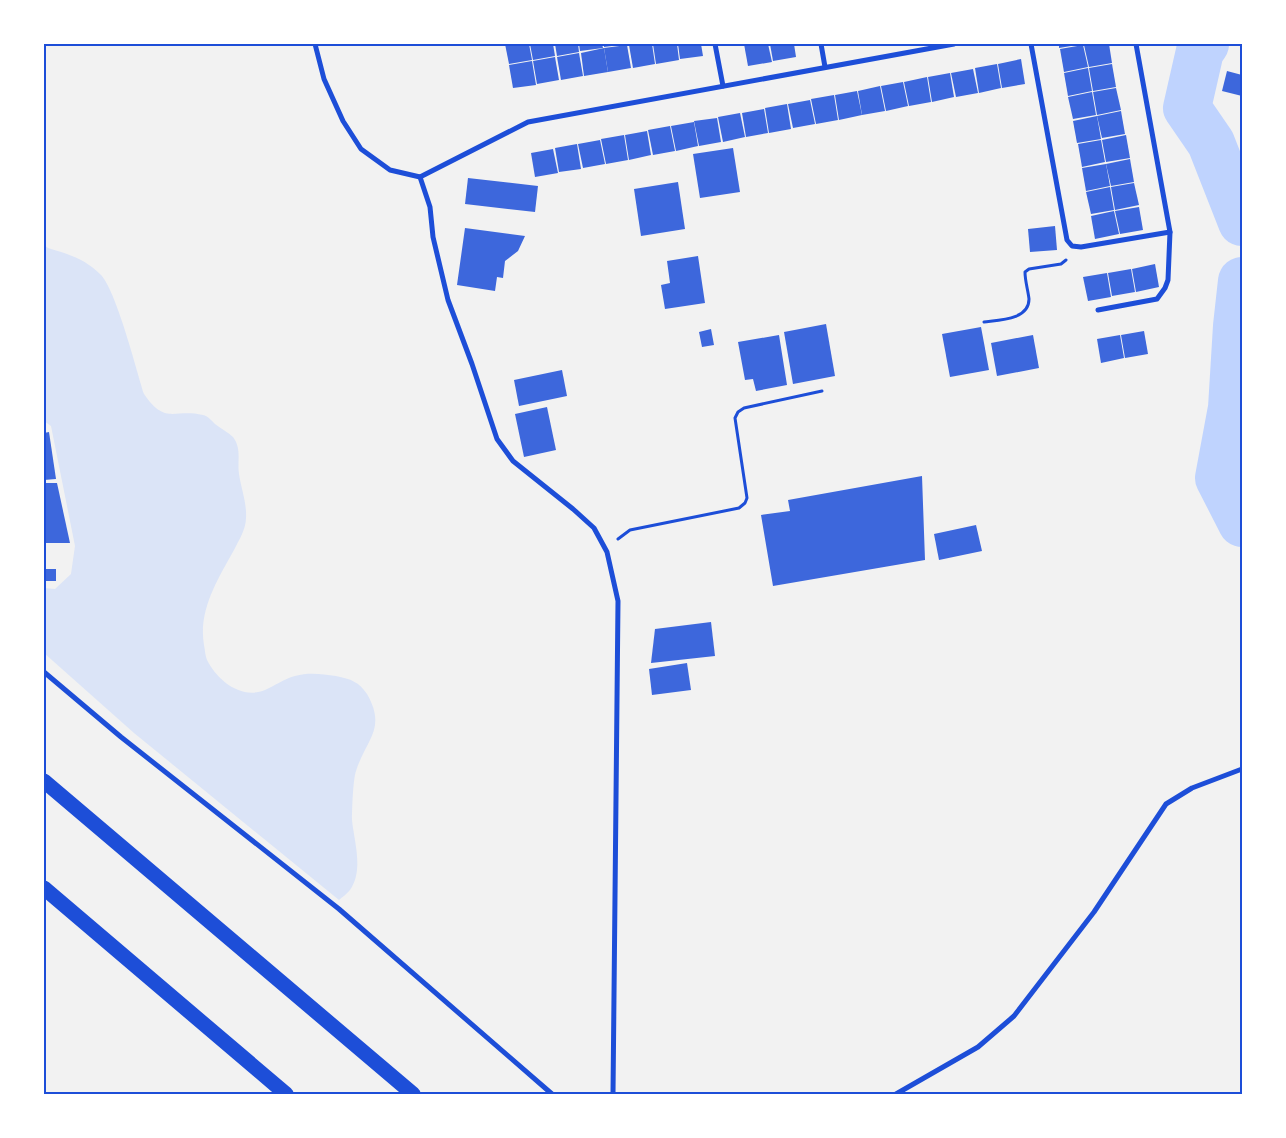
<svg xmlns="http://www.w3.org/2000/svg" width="1286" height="1138" viewBox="0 0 1286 1138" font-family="Barlow,sans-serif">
	<rect width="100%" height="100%" fill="#f2f2f2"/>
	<!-- green -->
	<path fill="#dbe4f7" d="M44 245 48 248C68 254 85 259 100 274 116 289 136 369 144 394 166 426 174 408 203 415 208 416 211 420 215 424 220 428 228 432 233 437 242 449 237 461 239 474 241 488 247 503 246 518 246 529 239 540 234 550 218 579 198 610 204 645 205 650 205 655 207 660 217 680 241 700 265 690 275 686 283 679 295 676 309 672 322 674 336 676 351 679 359 682 367 694 387 729 366 739 356 771 353 779 352 810 352 820 354 841 364 870 350 890 347 894 342 897 339 900L134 733 44 653V588L55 589 71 574 75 546 51 426 44 421Z"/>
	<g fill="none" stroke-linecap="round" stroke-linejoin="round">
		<!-- river -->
		<g stroke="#bfd3fe" stroke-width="48">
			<path d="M1205 44 1200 51 1187 108 1211 143 1242 222"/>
			<path d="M1242 281 1237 326 1232 408 1219 478 1242 523"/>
		</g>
	</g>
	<!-- building -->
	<g fill="#3d67dc">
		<path d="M505 44H529L532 60 509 64Z"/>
		<path d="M530 44H553L555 56 533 60Z"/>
		<path d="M555 44H578L579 52 557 56Z"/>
		<path d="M579 44H602L603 48 580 51Z"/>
		<path d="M604 44H620V45L604 47Z"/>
		<path d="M633 44H652L655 64 633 68 629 45Z"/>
		<path d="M653 44H677L679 60 656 64Z"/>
		<path d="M678 44H701L703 56 680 59Z"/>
		<path d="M744 44H768L772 62 748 66Z"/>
		<path d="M770 44H794L796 57 773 61Z"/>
		<path d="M1059 44H1077V45L1059 48Z"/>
		<path d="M1090 44H1109L1112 63 1089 67 1084 45Z"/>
		<path d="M627 45 631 68 608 72 604 48Z"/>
		<path d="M1083 45 1088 67 1064 72 1060 49Z"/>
		<path d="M604 48 608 72 584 76 581 53Z"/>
		<path d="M579 53 583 76 561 80 557 57Z"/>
		<path d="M555 57 559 80 537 84 533 61Z"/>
		<path d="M1021 59 1025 84 1002 88 998 64Z"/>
		<path d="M532 61 536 85 513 88 509 65Z"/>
		<path d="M997 64 1001 88 979 93 975 68Z"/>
		<path d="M1112 64 1116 87 1093 91 1089 68Z"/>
		<path d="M1088 68 1092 91 1068 96 1064 73Z"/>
		<path d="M973 69 978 93 956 97 951 73Z"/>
		<path d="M1227 71 1242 75V96L1222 91Z"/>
		<path d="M950 73 954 97 932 102 928 77Z"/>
		<path d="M927 77 931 102 909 106 904 82Z"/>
		<path d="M903 82 908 106 886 111 881 86Z"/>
		<path d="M880 86 885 111 862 115 858 91Z"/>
		<path d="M1116 88 1121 110 1097 115 1093 92Z"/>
		<path d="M857 91 862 115 839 120 835 95Z"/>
		<path d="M1092 92 1096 115 1073 119 1068 97Z"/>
		<path d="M834 95 838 120 816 124 811 99Z"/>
		<path d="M810 100 815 124 793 128 788 104Z"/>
		<path d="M787 104 791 129 769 133 765 108Z"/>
		<path d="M764 109 768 133 746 137 742 113Z"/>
		<path d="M1121 111 1125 134 1102 138 1097 116Z"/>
		<path d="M740 113 745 137 723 142 718 117Z"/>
		<path d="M1097 116 1101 139 1077 143 1073 121Z"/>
		<path d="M717 118 721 142 699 146 694 121Z"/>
		<path d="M694 122 698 146 676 151 671 126Z"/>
		<path d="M670 126 675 151 653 155 648 130Z"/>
		<path d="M647 131 651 155 629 160 625 135Z"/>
		<path d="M624 135 628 160 606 164 601 139Z"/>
		<path d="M1126 135 1130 158 1106 162 1102 140Z"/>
		<path d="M600 140 605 164 583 168 578 144Z"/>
		<path d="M1101 140 1105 162 1082 167 1078 144Z"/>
		<path d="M577 144 581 169 559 172 555 148Z"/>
		<path d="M733 148 740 192 700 198 693 154Z"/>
		<path d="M553 149 558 173 535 177 531 153Z"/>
		<path d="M1130 159 1134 182 1111 186 1106 164Z"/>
		<path d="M1106 164 1110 186 1086 191 1082 168Z"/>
		<path d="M468 178 538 186 535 212 465 204Z"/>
		<path d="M678 182 685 229 641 236 634 189Z"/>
		<path d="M1134 183 1139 205 1115 210 1111 187Z"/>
		<path d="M1110 187 1114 210 1091 214 1086 192Z"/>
		<path d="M1139 207 1143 230 1120 234 1115 211Z"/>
		<path d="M1114 211 1119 234 1095 239 1091 216Z"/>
		<path d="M1055 226 1057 250 1030 252 1028 229Z"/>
		<path d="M465 228 525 236 518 251 505 261 503 278 497 277 495 291 457 285Z"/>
		<path d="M698 256 705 303 665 309 661 285 670 283 667 261Z"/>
		<path d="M1155 264 1159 287 1136 292 1132 269Z"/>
		<path d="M1131 269 1135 292 1112 296 1108 273Z"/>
		<path d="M1107 273 1111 297 1088 301 1083 277Z"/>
		<path d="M826 324 835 376 793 384 784 332Z"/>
		<path d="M981 327 989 370 950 377 942 334Z"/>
		<path d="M711 329 714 345 702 347 699 332Z"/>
		<path d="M1144 331 1148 354 1125 358 1121 335Z"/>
		<path d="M779 335 787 385 756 391 753 379 745 380 738 342Z"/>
		<path d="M1033 335 1039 368 997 376 991 343Z"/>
		<path d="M1120 335 1124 358 1101 363 1097 339Z"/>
		<path d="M562 370 567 396 519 406 514 380Z"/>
		<path d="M547 407 556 450 524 457 515 414Z"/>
		<path d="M49 432 56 479 44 480V433Z"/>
		<path d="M922 476 925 560 773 586 761 515 790 511 788 500Z"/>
		<path d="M44 483H57L70 543H44Z"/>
		<path d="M976 525 982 551 939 560 934 534Z"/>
		<rect x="44" y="569" width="12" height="12"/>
		<path d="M711 622 715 656 651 663 655 629Z"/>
		<path d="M687 663 691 690 652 695 649 669Z"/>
	</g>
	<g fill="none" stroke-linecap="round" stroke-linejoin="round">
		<!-- path -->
		<g stroke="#1d4ed8" stroke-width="3">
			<path d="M984 322C999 320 1029 320 1029 299 1028 290 1025 281 1025 272L1029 269 1061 264 1066 260"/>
			<path d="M618 539 630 530 739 508 745 503 747 498 735 418 738 412 744 408 822 391"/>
		</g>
		<!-- minor -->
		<g stroke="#1d4ed8" stroke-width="5">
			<path d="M315 44 324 79 343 121 361 149 390 170 420 177 430 207 433 237 448 300 472 364 497 439 513 461 573 509 594 528 607 552 618 601 613 1094"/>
			<path d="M715 44 723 86"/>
			<path d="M821 44 825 67"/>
			<path d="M1031 44 1067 240 1072 246 1081 247 1170 232 1136 44"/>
			<path d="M420 177 528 122 954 44"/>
			<path d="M1098 310 1157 299 1165 288 1168 280 1170 232"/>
			<path d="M44 672 121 737 339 909 552 1094"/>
			<path d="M896 1094 978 1047 1014 1016 1094 912 1166 804 1192 788 1242 769"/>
		</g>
		<!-- motorway -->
		<g stroke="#1d4ed8" stroke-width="15">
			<path d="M44 781 413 1094"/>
			<path d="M44 888 286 1094"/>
		</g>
	</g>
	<!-- border -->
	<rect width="1286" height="1138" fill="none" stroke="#ffffff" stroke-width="90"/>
	<rect x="45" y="45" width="1196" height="1048" fill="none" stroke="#1d4ed8" stroke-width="2"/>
</svg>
